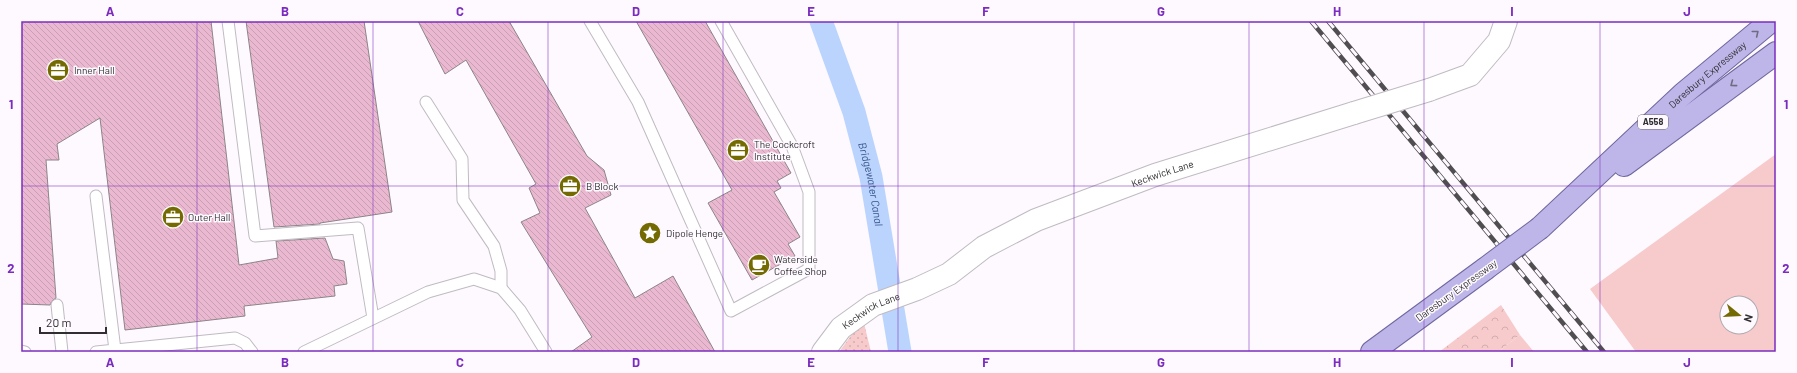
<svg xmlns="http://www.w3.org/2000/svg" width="1797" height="373" viewBox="0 0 1797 373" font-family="Barlow,sans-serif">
	<defs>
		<pattern id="forest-crowns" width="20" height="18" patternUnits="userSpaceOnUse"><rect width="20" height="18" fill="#f7cacb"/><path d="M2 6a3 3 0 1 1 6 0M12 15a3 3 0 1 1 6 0" fill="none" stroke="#d4aeaf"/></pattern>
		<pattern id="park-dots" width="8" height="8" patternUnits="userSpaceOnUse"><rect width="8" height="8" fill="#f7cacb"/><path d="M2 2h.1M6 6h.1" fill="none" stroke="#d4aeaf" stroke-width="1.8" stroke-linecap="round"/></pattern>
		<pattern id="building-back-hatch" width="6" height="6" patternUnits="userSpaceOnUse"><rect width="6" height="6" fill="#eab9d1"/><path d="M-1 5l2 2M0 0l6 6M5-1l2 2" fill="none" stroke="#c99fb4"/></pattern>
	</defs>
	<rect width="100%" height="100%" fill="#fdf9ff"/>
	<!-- grass -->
	<g fill="#f7cacb" fill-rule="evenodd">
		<path d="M1776 154V352H1636L1590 289ZM1727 303H1751V327H1727Z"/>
		<path d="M1520 335 1534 352H1498Z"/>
	</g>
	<!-- forest -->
	<path fill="url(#forest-crowns)" d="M1501 305 1520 335 1498 352H1439Z"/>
	<!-- park -->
	<path fill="url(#park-dots)" d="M863 319 871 352H839Z"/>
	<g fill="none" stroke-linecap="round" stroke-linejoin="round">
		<!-- canal -->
		<path stroke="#bbd4fe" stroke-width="23" id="s1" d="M821 21 854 112 871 177 900 352"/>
	</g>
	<!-- building -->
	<g fill="url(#building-back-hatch)" stroke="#8c8487">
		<path d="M21 21H211L239 265 278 258 276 241 325 238 333 259 344 261 347 284 334 286 335 296 244 306 245 316 125 330 100 118 57 144 59 160H46L56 298 53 300 50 305 21 304Z"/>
		<path d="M246 21H364L392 212 320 223V224L274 227Z"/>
		<path d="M418 21H509L587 156 604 170 611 195 585 208 635 298 673 276 715 352H571L592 337 521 222 540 213 529 188 536 184 466 60 445 74Z"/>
		<path d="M636 21H705L791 173 777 181 781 188 774 192 800 237 788 244 795 256 752 280 708 203 732 190Z"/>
	</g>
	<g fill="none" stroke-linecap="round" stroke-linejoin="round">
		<!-- lane casing -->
		<g stroke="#c0bbc2" stroke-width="13">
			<g id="lane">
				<path d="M228 21 255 236 358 228 373 318"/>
				<path d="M590 21 638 102 731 311 809 269V192L792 146 721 21"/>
				<path d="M426 102 462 159 463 200 494 246 501 271V288"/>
				<path d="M96 196 115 350"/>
				<path d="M57 305 62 352"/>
				<path d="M21 351 25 352"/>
				<path d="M96 352 235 338 245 343 252 352"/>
				<path d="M304 352 428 292 474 279 501 288 520 310 546 352"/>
			</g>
		</g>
		<!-- street casing -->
		<g stroke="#c0bbc2" stroke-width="24">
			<g id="street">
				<path d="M1429 90 1470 75 1499 41 1506 21"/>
				<path id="s2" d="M823 352 841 328 873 305 917 289 949 274 984 247 1036 220 1155 175 1354 113"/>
			</g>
		</g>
		<!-- primary casing -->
		<g stroke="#70679e" stroke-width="24">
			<g id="primary">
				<path d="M1624 165 1776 53"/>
				<path id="s3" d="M1540 228 1683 94 1771 21"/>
				<path d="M1372 352 1485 269"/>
			</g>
		</g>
		<!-- lane -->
		<use href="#lane" stroke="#fff" stroke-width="11"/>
		<!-- street -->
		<use href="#street" stroke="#fff" stroke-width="22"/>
		<!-- primary -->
		<use href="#primary" stroke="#beb6e9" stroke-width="22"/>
		<!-- rail casing -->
		<g stroke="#514e51" stroke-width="4.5">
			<g id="rail">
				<path d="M1311 21 1587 352"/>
				<path d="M1328 21 1604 352"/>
			</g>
		</g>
		<!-- rail -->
		<use href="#rail" stroke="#fdf9ff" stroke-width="3" stroke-dasharray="9" stroke-linecap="butt"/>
		<!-- street-bridge casing -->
		<g stroke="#c0bbc2" stroke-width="24" stroke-linecap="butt">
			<path id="street-bridge" d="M1354 113 1429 90"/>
		</g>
		<!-- primary-bridge casing -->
		<g stroke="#70679e" stroke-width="24" stroke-linecap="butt">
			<path id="primary-bridge" d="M1485 269 1540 228"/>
		</g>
		<!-- street-bridge -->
		<use href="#street-bridge" stroke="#fff" stroke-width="22"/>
		<!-- primary-bridge -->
		<use href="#primary-bridge" stroke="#beb6e9" stroke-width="22"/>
	</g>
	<!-- one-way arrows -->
	<defs><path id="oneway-chevron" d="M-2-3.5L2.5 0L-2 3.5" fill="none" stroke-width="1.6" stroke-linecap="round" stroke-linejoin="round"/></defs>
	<g stroke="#706b83">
		<use href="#oneway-chevron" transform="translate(1756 33) rotate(-39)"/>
		<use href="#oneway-chevron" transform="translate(1733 84) rotate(143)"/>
	</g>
	<!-- grid -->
	<path fill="none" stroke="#7b2cbf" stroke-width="1" stroke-opacity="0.55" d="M197 21V352M373 21V352M548 21V352M723 21V352M898 21V352M1074 21V352M1249 21V352M1424 21V352M1600 21V352M21 186H1776"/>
	<!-- icons -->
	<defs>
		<g id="office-disc" transform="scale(1.15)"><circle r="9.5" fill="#746a02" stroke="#fdf9ff"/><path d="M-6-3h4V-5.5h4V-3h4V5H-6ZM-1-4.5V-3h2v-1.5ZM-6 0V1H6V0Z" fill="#fff"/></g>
		<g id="sight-disc" transform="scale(1.15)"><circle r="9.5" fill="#746a02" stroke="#fdf9ff"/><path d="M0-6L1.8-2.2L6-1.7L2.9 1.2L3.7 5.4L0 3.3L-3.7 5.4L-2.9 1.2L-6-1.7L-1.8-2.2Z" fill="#fff"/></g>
		<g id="cafe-disc" transform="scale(1.15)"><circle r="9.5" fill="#746a02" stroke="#fdf9ff"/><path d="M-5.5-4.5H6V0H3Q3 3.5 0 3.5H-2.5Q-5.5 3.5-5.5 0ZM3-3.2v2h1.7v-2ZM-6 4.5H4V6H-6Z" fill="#fff"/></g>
	</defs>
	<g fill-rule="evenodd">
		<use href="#office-disc" x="58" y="70"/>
		<use href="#office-disc" x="738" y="150"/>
		<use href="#office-disc" x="570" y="186"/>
		<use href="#office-disc" x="173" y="217"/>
		<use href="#sight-disc" x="650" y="233"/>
		<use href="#cafe-disc" x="759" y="265"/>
	</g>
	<g text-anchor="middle" stroke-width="3" stroke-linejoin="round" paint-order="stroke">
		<!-- shield labels -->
		<rect fill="#fdf9ff" stroke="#6e6b6e" stroke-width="1" x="1638" y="115" width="30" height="14" rx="3"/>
		<g font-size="9" font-weight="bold" fill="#302e30">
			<text x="1653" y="125">A558</text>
		</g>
		<!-- poi labels -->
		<g font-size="10" fill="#302e30" stroke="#fdf9ff" text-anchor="start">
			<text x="74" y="74">Inner Hall</text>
			<text x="754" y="148">The Cockcroft<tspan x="754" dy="12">Institute</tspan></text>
			<text x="586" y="190">B Block</text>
			<text x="188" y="221">Outer Hall</text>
			<text x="666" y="237">Dipole Henge</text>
			<text x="774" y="263">Waterside<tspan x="774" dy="12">Coffee Shop</tspan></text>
		</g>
		<!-- street labels -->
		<g font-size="10" fill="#302e30" stroke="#fdf9ff">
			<text dy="4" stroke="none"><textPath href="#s3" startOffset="227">Daresbury Expressway</textPath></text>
			<text dy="4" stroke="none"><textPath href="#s2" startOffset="389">Keckwick Lane</textPath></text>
			<text transform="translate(1456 290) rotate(-36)" y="4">Daresbury Expressway</text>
			<text dy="4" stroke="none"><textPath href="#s2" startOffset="65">Keckwick Lane</textPath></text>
		</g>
		<!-- water labels -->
		<g font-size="11" font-style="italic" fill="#36558a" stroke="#fdf9ff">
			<text dy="4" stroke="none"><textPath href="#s1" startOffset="171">Bridgewater Canal</textPath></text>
		</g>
	</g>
	<!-- border -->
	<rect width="1797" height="373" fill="none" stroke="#fdf9ff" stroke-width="44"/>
	<!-- north arrow -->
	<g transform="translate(1739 315) rotate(108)"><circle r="19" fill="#fdf9ff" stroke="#aba8ac"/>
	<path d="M0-3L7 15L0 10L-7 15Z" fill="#746a02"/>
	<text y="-6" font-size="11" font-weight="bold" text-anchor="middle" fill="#302e30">N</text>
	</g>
	<!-- scale -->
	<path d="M40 327v6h66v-6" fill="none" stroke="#302e30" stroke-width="2"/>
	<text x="46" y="327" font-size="12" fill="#302e30" stroke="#fdf9ff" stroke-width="3" paint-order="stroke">20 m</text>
	<rect x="22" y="22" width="1753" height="329" fill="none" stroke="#7b2cbf" stroke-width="1.5"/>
	<g font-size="13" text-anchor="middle" font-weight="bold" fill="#7b2cbf">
		<text x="110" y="16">A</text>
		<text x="285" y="16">B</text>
		<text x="460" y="16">C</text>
		<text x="636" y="16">D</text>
		<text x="811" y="16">E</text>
		<text x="986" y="16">F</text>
		<text x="1161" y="16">G</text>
		<text x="1337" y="16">H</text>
		<text x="1512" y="16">I</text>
		<text x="1687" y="16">J</text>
		<text x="11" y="109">1</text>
		<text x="1786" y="109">1</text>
		<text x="11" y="273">2</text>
		<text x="1786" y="273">2</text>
		<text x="110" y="367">A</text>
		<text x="285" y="367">B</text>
		<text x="460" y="367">C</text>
		<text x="636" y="367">D</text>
		<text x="811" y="367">E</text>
		<text x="986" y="367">F</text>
		<text x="1161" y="367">G</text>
		<text x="1337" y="367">H</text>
		<text x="1512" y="367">I</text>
		<text x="1687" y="367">J</text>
	</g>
</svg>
